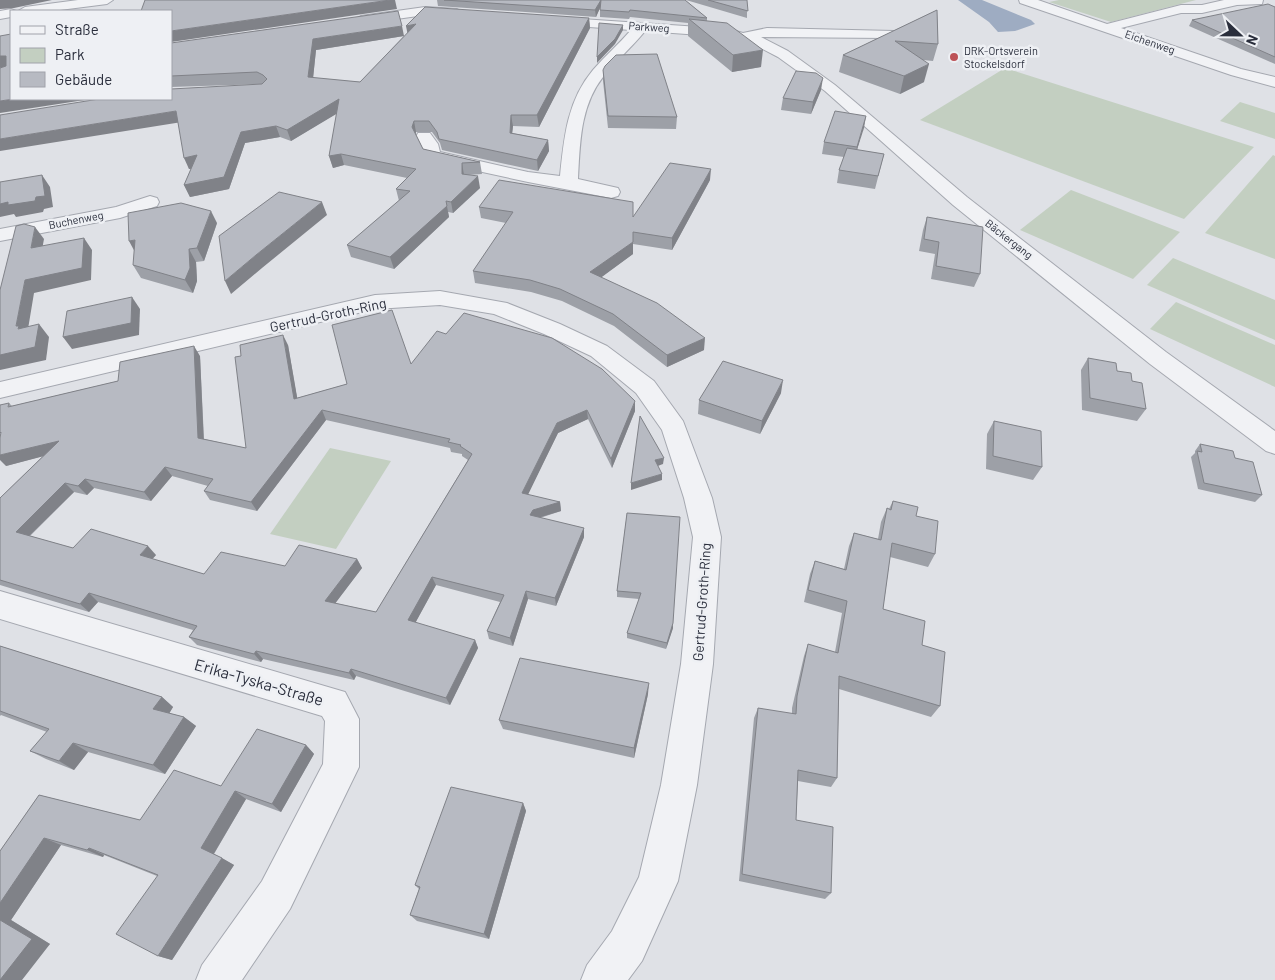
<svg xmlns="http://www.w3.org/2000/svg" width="1275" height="980" viewBox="0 0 1275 980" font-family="Barlow,sans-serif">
	<rect width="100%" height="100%" fill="#dfe1e6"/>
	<!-- green -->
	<g fill="#c3cfc1">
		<path d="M1059 0H1196L1111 22 1049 2Z"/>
		<path d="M1005 68 1254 147 1184 219 920 120Z"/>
		<path d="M1240 102 1275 113V139L1220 121Z"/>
		<path d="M1273 155 1275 156V259L1205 233Z"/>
		<path d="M1071 190 1180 232 1133 279 1020 230Z"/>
		<path d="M1173 258 1275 300V340L1147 285Z"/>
		<path d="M1176 302 1275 345V387L1150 329Z"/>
		<path d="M330 448 391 461 336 549 270 534Z"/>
	</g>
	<!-- water -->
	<path fill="#9eacc2" d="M958 0H982L1031 20 1035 24 1015 31 998 32 989 22Z"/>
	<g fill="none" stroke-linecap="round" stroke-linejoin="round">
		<!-- minor casing -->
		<g stroke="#a5a8b0" stroke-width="2">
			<g id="minor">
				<path d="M78 0H113L107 4 52 11H18L25 7Z"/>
				<path d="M1019 0H1038L1107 24 1181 5H1202L1224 0H1263L1262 4 1237 5 1202 13H1181L1121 28 1241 69 1275 77V87L1231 75 1020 3Z"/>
				<path d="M425 7 457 9 464 13 457 17 425 15 361 24 354 20 361 16Z"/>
				<path d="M11 9 16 11H11V17L0 19V11Z"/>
				<path d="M552 17 729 29 743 33 767 28 894 31 896 34 889 38 761 37 788 51 835 85 967 197 1166 352 1275 431V454L1266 451 1150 364 953 205 825 91 778 57 753 44 728 37 645 31C632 47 616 61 603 77 580 106 580 144 578 179L618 188 620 192 618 196 611 198 528 182 427 160 416 137 418 133H430L438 144 440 152 528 172 560 176C564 138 567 101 593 70 605 56 619 44 631 30L547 24 545 21Z"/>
				<path d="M150 196 157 198 159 202 157 206 120 218 0 241V229L116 207Z"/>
				<path d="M440 291 507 303 560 324 607 346 654 381 683 421 712 498 721 537 713 664 697 785 678 881 642 961 628 980H581L587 965 612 931 639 877 661 785 681 664 693 537 684 498 662 430 636 393 591 356 544 334 494 314 440 305 375 309 0 398V382L375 295Z"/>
				<path d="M0 591 345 692 359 719V767L290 909 242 980H196L202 965 262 881 323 764 325 721 322 716 0 619Z"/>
			</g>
		</g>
		<!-- minor -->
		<use href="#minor" fill="#f1f2f5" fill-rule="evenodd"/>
	</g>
	<!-- wall -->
	<g fill="#9da0a7" fill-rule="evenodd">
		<path d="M437 0H685L707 18V21L761 67 732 72 688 36V23L630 17 629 19 600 17V7L596 17 438 6Z"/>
		<path d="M686 0H747V18Z"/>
		<path d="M1275 7V64L1189 26 1192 20Z"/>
		<path d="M937 10 938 44 933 61 923 60 924 82 900 94 839 72 843 55Z"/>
		<path d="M589 18 590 28 539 127 513 126 512 133 548 140 549 151 538 171 442 150 440 143 432 132H416V134L423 149 480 162 482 174 468 175 480 188 453 213 448 212 449 217 394 269 351 257 347 245 399 201 396 189 407 178 344 165 333 168 329 156 337 113 291 141 280 137 245 143 229 189 190 197 184 185 191 169H189L178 123 262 84 171 87V43L404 36ZM404 36 360 82 313 78 316 50Z"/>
		<path d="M603 70 677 117 676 129 608 128 603 81Z"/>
		<path d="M821 90 811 114 781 110 783 98Z"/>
		<path d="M866 116 857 150 884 154 875 189 837 183 839 170 844 157 822 154 824 142Z"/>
		<path d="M710 180 672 250 633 244V254L601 277 704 350 667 367 614 326 562 301 531 292 475 283 473 271 506 223 481 218 479 207 633 217Z"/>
		<path d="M927 217 980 274 974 287 931 279 935 254 919 251 923 230Z"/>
		<path d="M217 223 204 261 196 262 197 281 193 293 141 278 133 265Z"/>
		<path d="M288 345 297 398 347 384 411 364 635 411 612 468 588 419 558 433 527 495 560 502 561 511 540 518 584 528V537L556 606 528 599 513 646 489 639 487 631 500 602 436 585 415 623 475 640 478 648 450 705 356 676 354 680 263 659 261 662 197 645 189 637 193 630 98 602 89 612 0 585V498L43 456 6 466 9 403 12 406 118 381 200 356 204 439 246 448ZM326 420 450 448 451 452 462 454V456L468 460 376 612 335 603 362 568 357 559 204 574 152 559 156 555 73 548 30 536 74 492 87 495 94 488 151 501 172 476 208 486 204 491 210 500 257 511Z"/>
		<path d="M1088 358 1117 371 1146 409 1137 421 1082 410 1081 370Z"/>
		<path d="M781 393 760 434 698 414 699 400Z"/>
		<path d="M994 421 1042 467 1033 480 986 469 987 434Z"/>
		<path d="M1200 444 1235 458 1262 495 1255 502 1198 489 1191 457 1195 453V451Z"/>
		<path d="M893 501 916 516 935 554 928 567 890 557 883 609 922 645 940 706 931 717 839 689 837 778 831 787 798 781 796 820 831 893 825 899 739 881 754 718 758 708 792 714V708L804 656 808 644 835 652 842 613 804 602 810 574 815 561 844 569 849 546 854 533 878 539 881 522 887 508 889 509Z"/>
		<path d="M627 513 673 628 666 649 627 638V633L639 599 617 597V591Z"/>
		<path d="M0 646 162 697 173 707 169 713 184 717 196 726 165 774 88 752 74 770 46 759 30 751 47 732 1 715 0 716Z"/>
		<path d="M648 694 634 758 503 729 499 720Z"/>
		<path d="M306 745 314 754 281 812 246 799 214 854 234 865 172 960 158 956 157 876 104 855 103 857 61 845 11 920 50 944 0 980V851L39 795 140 820 221 786Z"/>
		<path d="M523 803 526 811 489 939 417 921 410 915 419 889 415 885Z"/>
	</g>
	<!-- shaded-wall -->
	<g fill="#808288">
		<path d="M0 0H52L14 8 0 9Z"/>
		<path d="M390 0H395L397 9 171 42V31Z"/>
		<path d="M601 0V6L596 17 595 10Z"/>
		<path d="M589 18 590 28 539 127 537 115Z"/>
		<path d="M416 24 408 36 406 26Z"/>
		<path d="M623 25V30L615 44 597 63V57Z"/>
		<path d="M402 26 404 36 316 50 312 88 308 77 313 39Z"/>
		<path d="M763 50 761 67 732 72 733 55Z"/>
		<path d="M0 56H6L11 65 0 68Z"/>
		<path d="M929 64 924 82 900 94 904 76Z"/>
		<path d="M823 78 821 90 811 114 813 102Z"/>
		<path d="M14 99H91L0 113V101Z"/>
		<path d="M339 99 343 110 291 141 287 130Z"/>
		<path d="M176 111 182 122 0 151V139Z"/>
		<path d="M511 115 513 126 511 144 510 133Z"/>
		<path d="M866 116 864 128 854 159 857 147Z"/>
		<path d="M414 121 416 132 414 138 412 127Z"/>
		<path d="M276 126 280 137 245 143 229 189 190 197 184 185 241 132Z"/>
		<path d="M548 140 549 151 538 171 537 160Z"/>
		<path d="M341 154 344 165 333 168 329 156Z"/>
		<path d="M197 155 202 167 189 169 184 158Z"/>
		<path d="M462 163 464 175 462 174Z"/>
		<path d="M711 169 710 180 672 250V238Z"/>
		<path d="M42 175 50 187 53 207 44 209 43 212 16 217 14 214 0 217V204Z"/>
		<path d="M478 176 480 188 453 213 451 202Z"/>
		<path d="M446 201 449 217 394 269 390 257Z"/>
		<path d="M322 202 327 215 262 268 231 294 225 281 256 255Z"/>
		<path d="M211 211 217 223 204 261 197 248Z"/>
		<path d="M35 227 44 239 40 261 31 248Z"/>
		<path d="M84 238 92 250 91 280 34 293 27 335 16 326 25 280Z"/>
		<path d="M135 240 136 254 129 241Z"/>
		<path d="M633 242V254L591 285 590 272Z"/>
		<path d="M189 249 196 262 197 281 193 293 185 280Z"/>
		<path d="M132 297 140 309 139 335 72 349 63 337Z"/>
		<path d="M39 324 49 337 46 360 0 370V355Z"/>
		<path d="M283 335 288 345 299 408 294 399Z"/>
		<path d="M705 338 704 350 667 367V355Z"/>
		<path d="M194 346 200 356 204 447 198 438Z"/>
		<path d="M783 380 781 393 760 434 762 421Z"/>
		<path d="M635 401V411L612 468 611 459Z"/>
		<path d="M322 410 326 420 257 511 251 502Z"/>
		<path d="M587 410 588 419 558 433 524 503 522 493 557 423Z"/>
		<path d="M59 441 67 450 6 466 0 460V455Z"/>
		<path d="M664 458 663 464 655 467V460Z"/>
		<path d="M165 467 172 476 151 501 144 492Z"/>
		<path d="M662 474V480L631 490V483Z"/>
		<path d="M85 479 94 488 87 495 78 486Z"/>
		<path d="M65 483 74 492 25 540 16 532Z"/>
		<path d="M560 502 561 511 534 519 530 515 533 510Z"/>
		<path d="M584 528V537L556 606 555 598Z"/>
		<path d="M148 546 156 555 148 564 140 555Z"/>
		<path d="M357 559 362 568 331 609 325 601Z"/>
		<path d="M432 577 436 585 412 629 408 620Z"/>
		<path d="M526 591 528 599 513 646 510 638Z"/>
		<path d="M89 593 98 602 89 612 80 604Z"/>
		<path d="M673 623V628L666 649 667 643Z"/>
		<path d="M475 640 478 648 450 705 446 698Z"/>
		<path d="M256 651 263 659 261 662 254 654Z"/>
		<path d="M351 669 356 676 354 680 349 673Z"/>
		<path d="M649 683 648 694 634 758V748Z"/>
		<path d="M162 697 173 707 166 719 153 709Z"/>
		<path d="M184 717 196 726 165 774 153 765Z"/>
		<path d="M73 743 88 752 74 770 59 761Z"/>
		<path d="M306 745 314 754 281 812 272 804Z"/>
		<path d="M235 791 246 799 213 855 201 848Z"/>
		<path d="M523 803 526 811 489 939 484 934Z"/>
		<path d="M44 838 61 845 11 920 50 944 22 980H0V903Z"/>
		<path d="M89 848 104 855 103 857 87 850Z"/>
		<path d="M222 858 234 865 172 960 158 956Z"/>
	</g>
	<!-- building -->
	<g fill="#b7bac2" stroke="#808288" fill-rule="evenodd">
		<path d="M145 0H390L171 31V11H141Z"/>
		<path d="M444 0H601L595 10Z"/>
		<path d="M601 0H685L707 18 630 10 629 12 600 10Z"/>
		<path d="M708 0H747L748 11Z"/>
		<path d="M1268 4 1275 7V57L1192 20Z"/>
		<path d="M425 7 589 18 537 115H511L510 133 548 140 537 160 439 139 437 132 429 121H414L412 127 423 149 480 162 462 163V174L478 176 451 202 446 201 447 206 390 257 347 245 410 191 396 189 416 169 341 154 329 156 339 99 287 130 276 126 241 132 224 177 184 185 197 155 184 158 176 111 0 139V115L99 99H171V89L262 84 267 79 263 75 257 72 171 76V43L398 11 402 26 313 39 308 77 360 82 416 24 406 26Z"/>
		<path d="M937 10 938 44 895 41 929 64 904 76 843 55Z"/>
		<path d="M689 19 727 23 763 50 733 55Z"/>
		<path d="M599 23 623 25 615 39 597 57Z"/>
		<path d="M11 34V99H14L0 101V68L6 66V56H0V36Z"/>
		<path d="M657 54 677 117 608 116 603 70 605 66 616 55Z"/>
		<path d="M796 71 816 73 823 78 813 102 783 98Z"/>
		<path d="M835 111 866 116 857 147 824 142Z"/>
		<path d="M847 148 884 154 878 176 839 170Z"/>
		<path d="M670 163 711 169 672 238 633 232V242L590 272 657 303 705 338 667 355 613 314 560 289 530 280 473 271 513 212 479 207 499 180 633 202V217Z"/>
		<path d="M42 175 45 196 36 197 35 201 8 205V202L0 204V182Z"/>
		<path d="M279 192 322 202 256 255 225 281 219 236Z"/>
		<path d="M181 203 211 211 197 248 189 249 190 268 185 280 133 265 135 240 129 241 128 213Z"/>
		<path d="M927 217 983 227 980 274 936 266 939 242 924 239Z"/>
		<path d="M24 224 35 227 31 248 84 238 82 268 25 280 16 326H19L18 329 39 324 35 347 0 355V290L16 226Z"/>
		<path d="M132 297 131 323 63 337 67 311Z"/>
		<path d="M392 310 411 364 437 331 446 334 464 313 552 338 602 369 635 401 611 459 587 410 557 423 522 493 560 502 533 510 530 515 584 528 555 598 526 591 510 638 487 631 504 595 432 577 408 620 475 640 446 698 351 669 349 673 256 651 254 654 189 637 197 626 89 593 80 604 0 580V498L59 441 0 455V438L1 432 0 433V405L9 403 8 407 118 381 120 362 194 346 198 438 246 448 235 357 241 356 240 345 283 335 294 399 347 384 332 325ZM322 410 450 439 448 442 461 445 460 446 472 454 376 612 325 601 357 559 299 545 285 566 221 552 204 574 140 555 148 546 91 529 73 548 16 532 65 483 78 486 85 479 144 492 165 467 213 479 204 491 251 502Z"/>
		<path d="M1088 358 1116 363 1117 371 1131 373 1132 381 1142 383 1146 409 1090 398Z"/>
		<path d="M723 361 783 380 762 421 699 400Z"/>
		<path d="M640 416 664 458 655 460 662 474 631 483Z"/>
		<path d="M994 421 1041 431 1042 467 993 456Z"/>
		<path d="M1200 444 1233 451 1235 458 1253 462 1262 495 1204 483 1197 451 1202 452Z"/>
		<path d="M893 501 918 507 916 516 938 521 935 554 892 543 883 609 925 621 922 645 945 652 940 706 839 676 837 778 798 770 796 820 833 827 831 893 742 874 758 708 796 714 797 696 808 644 838 653 847 601 808 590 815 561 846 570 854 533 881 540 887 508 891 510Z"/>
		<path d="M627 513 680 517 673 623 667 643 627 633 641 593 617 591Z"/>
		<path d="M0 646 162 697 153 709 184 717 153 765 73 743 59 761 30 751 49 729 0 711Z"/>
		<path d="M520 658 649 683 634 748 499 720Z"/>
		<path d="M257 729 306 745 272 804 235 791 201 848 222 858 158 956 116 934 158 875 89 848 87 850 44 838 0 903V851L39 795 140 820 174 770 221 786Z"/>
		<path d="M451 787 523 803 484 934 410 915 420 887 415 885Z"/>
		<path d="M0 920 32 939 0 980Z"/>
	</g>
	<!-- markers -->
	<circle fill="#bd5257" stroke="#eef0f4" stroke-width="2" cx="954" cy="57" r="5"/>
	<g text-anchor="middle" stroke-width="5" stroke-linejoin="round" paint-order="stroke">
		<!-- far-street labels -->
		<g font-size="11" fill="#2a2e3c" stroke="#eef0f4">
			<text transform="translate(649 27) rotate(4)" y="4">Parkweg</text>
			<text transform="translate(1150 42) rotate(19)" y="4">Eichenweg</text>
			<text transform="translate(76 220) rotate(-11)" y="4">Buchenweg</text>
			<text transform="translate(1009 239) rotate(38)" y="4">Bäckergang</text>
		</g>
		<!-- far-poi labels -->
		<g font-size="11" fill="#2a2e3c" stroke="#eef0f4" text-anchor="start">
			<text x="964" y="55">DRK-Ortsverein<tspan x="964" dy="13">Stockelsdorf</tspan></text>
		</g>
		<!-- street labels -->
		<g font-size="14" fill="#2a2e3c" stroke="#eef0f4">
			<text transform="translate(328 315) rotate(-12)" y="5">Gertrud-Groth-Ring</text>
			<text transform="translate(702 602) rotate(-86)" y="5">Gertrud-Groth-Ring</text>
		</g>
		<!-- near-street labels -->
		<g font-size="16" fill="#2a2e3c" stroke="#eef0f4">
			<text transform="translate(259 682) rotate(16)" y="6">Erika-Tyska-Straße</text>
		</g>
	</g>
	<!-- legend -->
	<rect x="10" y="10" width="162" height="90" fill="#eef0f4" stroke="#a0a2aa"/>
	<rect x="20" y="26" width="25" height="8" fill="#f1f2f5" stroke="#a0a2aa"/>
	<text x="55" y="35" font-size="15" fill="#2a2e3c">Straße</text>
	<rect x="20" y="48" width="25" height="15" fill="#c3cfc1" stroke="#a0a2aa"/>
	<text x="55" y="60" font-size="15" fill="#2a2e3c">Park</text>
	<rect x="20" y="72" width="25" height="15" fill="#b7bac2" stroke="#a0a2aa"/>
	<text x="55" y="85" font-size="15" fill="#2a2e3c">Gebäude</text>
	<!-- north arrow -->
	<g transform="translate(1240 35) rotate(112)" stroke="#eef0f4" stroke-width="4" paint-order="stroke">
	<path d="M0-4L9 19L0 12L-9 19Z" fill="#2a2e3c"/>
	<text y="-8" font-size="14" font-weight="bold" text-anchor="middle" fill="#2a2e3c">N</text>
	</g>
</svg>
